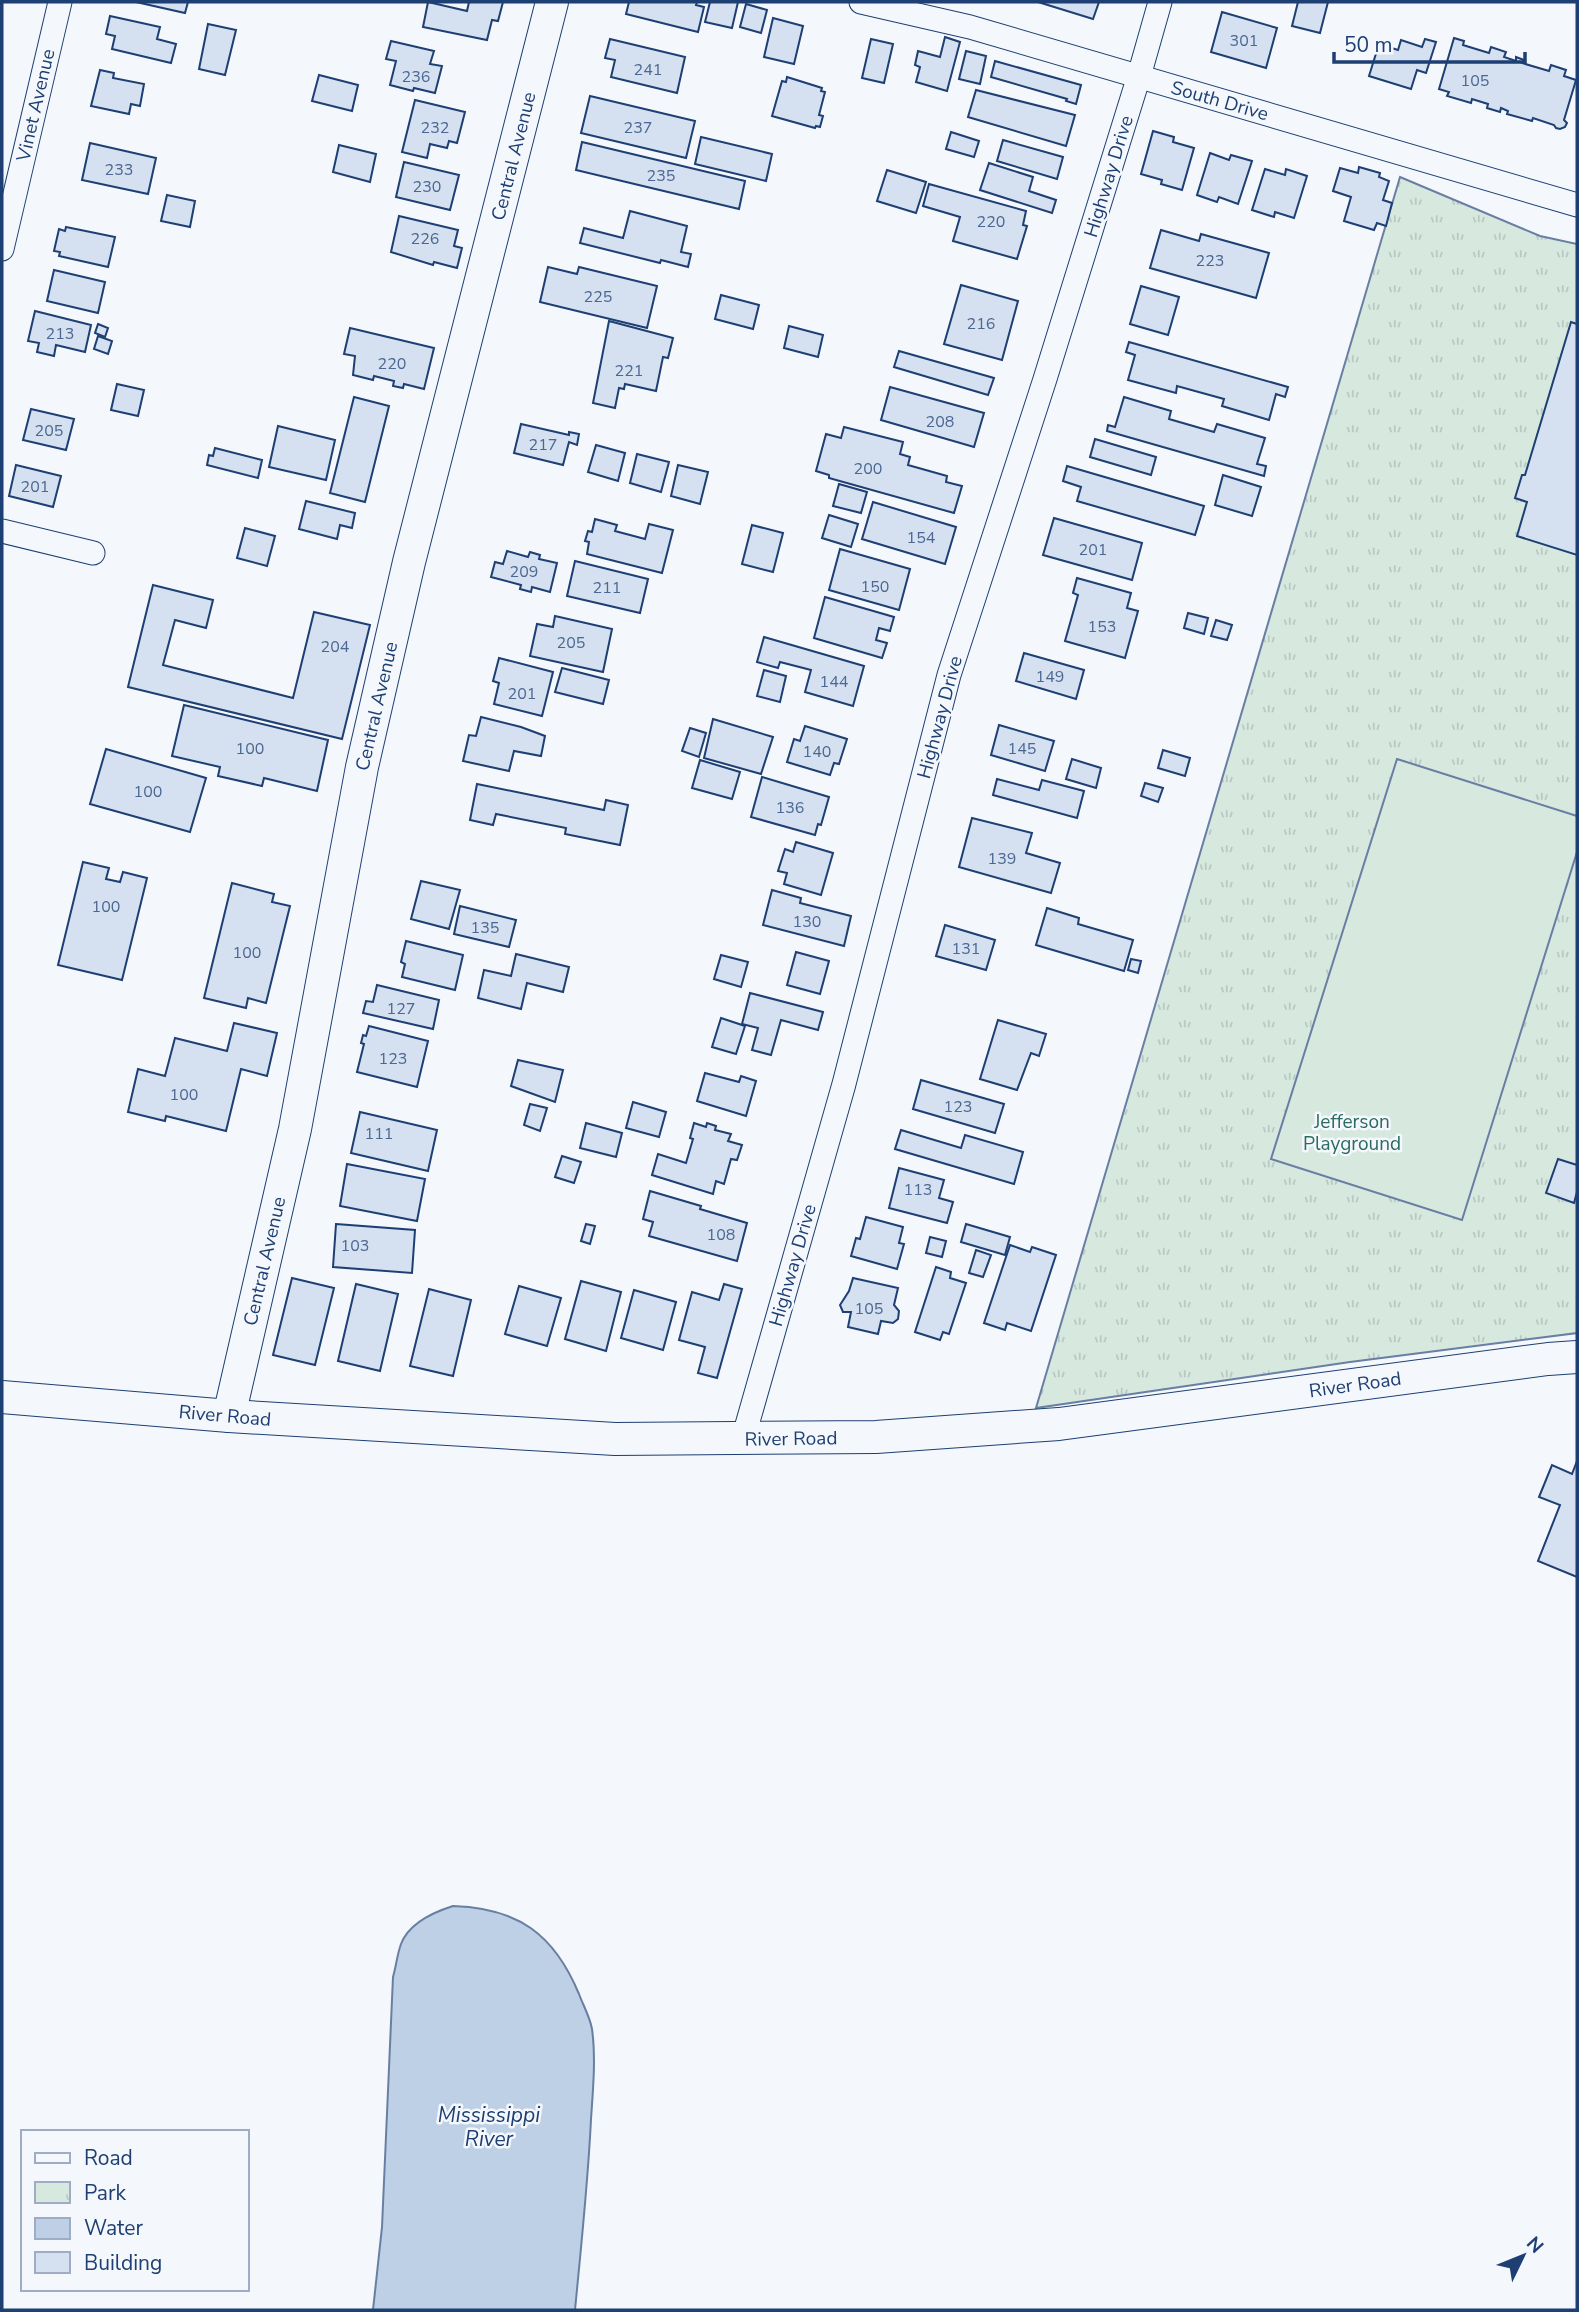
<svg xmlns="http://www.w3.org/2000/svg" width="1579" height="2312" viewBox="0 0 1579 2312" font-family="'Nunito Sans',sans-serif">
	<defs>
		<pattern id="park-tufts" width="24" height="20" patternUnits="userSpaceOnUse" patternTransform="scale(1.75)"><rect width="24" height="20" fill="#d7e8df"/><path d="M3 7l-1-3M5 7V3M7 7l1-3M15 17l-1-3M17 17v-4M19 17l1-3" fill="none" stroke="#b8c8c3"/></pattern>
	</defs>
	<rect width="100%" height="100%" fill="#f4f7fb"/>
	<!-- park -->
	<path fill="url(#park-tufts)" stroke="#687fa3" stroke-width="2" d="M1400 177 1540 236 1577 244V1333L1350 1362 1036 1408Z"/>
	<!-- pitch -->
	<path fill="#d7e8df" stroke="#687fa3" stroke-width="2" d="M1397 759 1577 816V852L1462 1220 1271 1159Z"/>
	<!-- water -->
	<path fill="#bed0e5" stroke="#687fa3" stroke-width="2" d="M453 1906C518 1908 554 1934 579 1994 583 2005 590 2017 592 2029 596 2058 593 2090 591 2119 588 2183 581 2247 575 2310H373L382 2227 393 1977C396 1967 397 1955 401 1944 409 1923 434 1912 453 1906Z"/>
	<!-- building -->
	<g fill="#d5e0f0" stroke="#1d3f73" stroke-width="2">
		<path d="M136 2H188L185 13Z"/>
		<path d="M428 2 467 11 469 2H503L498 21 492 20 487 40 423 27Z"/>
		<path d="M629 2H697L696 5 704 7 698 32 626 14Z"/>
		<path d="M710 2H738L732 28 705 22Z"/>
		<path d="M1038 2H1099L1093 19Z"/>
		<path d="M1298 2H1328L1320 33 1292 26Z"/>
		<path d="M746 4 767 10 761 33 740 27Z"/>
		<path d="M1222 12 1277 28 1266 68 1211 52Z"/>
		<path d="M110 16 160 27 157 39 176 44 171 63 112 49 115 36 106 34Z"/>
		<path d="M773 18 803 26 794 64 764 57Z"/>
		<path d="M208 24 236 30 225 75 199 69Z"/>
		<path d="M945 37 960 42 947 91 916 82 920 67 915 65 918 51 940 57Z"/>
		<path d="M1454 38 1464 41 1463 45 1489 53 1491 47 1506 52 1504 57 1516 61V57L1524 60 1522 63 1549 71 1551 65 1566 70 1564 76 1576 80 1564 120 1567 123 1565 127 1560 129 1556 128 1554 125 1533 118 1532 121 1507 114 1508 111 1501 108 1500 112 1487 108 1488 104 1472 99 1471 103 1447 96 1449 92 1439 89Z"/>
		<path d="M610 39 685 57 677 93 611 77 615 60 605 58Z"/>
		<path d="M871 39 893 44 884 83 862 78Z"/>
		<path d="M1425 39 1436 42 1426 73 1417 70 1411 89 1369 76 1379 44 1398 50 1401 40 1422 47Z"/>
		<path d="M391 41 434 51 430 64 442 66 435 93 414 88 413 91 390 85 396 61 386 59Z"/>
		<path d="M966 51 986 56 980 84 959 79Z"/>
		<path d="M995 61 1081 85 1076 104 1066 101 1067 99 991 77Z"/>
		<path d="M100 70 114 73 113 78 144 84 140 106 131 104 129 114 91 106Z"/>
		<path d="M319 75 358 85 352 111 312 101Z"/>
		<path d="M787 77 822 88 821 91 825 92 819 115 823 116 820 127 816 126 815 128 772 116 782 81 786 82Z"/>
		<path d="M976 90 1075 115 1066 146 968 117Z"/>
		<path d="M590 96 695 121 686 158 581 133Z"/>
		<path d="M415 100 465 112 457 143 449 141 447 148 430 144 427 158 402 152Z"/>
		<path d="M1153 131 1174 137 1173 142 1194 148 1182 190 1161 184 1162 180 1141 174Z"/>
		<path d="M951 132 979 141 974 157 946 149Z"/>
		<path d="M701 137 772 154 766 181 695 164Z"/>
		<path d="M1003 140 1063 157 1057 179 997 161Z"/>
		<path d="M582 142 745 181 739 209 576 170Z"/>
		<path d="M90 143 156 158 148 194 82 180Z"/>
		<path d="M339 145 376 154 370 182 333 172Z"/>
		<path d="M1210 153 1229 160 1231 155 1252 161 1238 204 1219 197 1217 202 1197 195Z"/>
		<path d="M404 162 459 175 450 210 396 197Z"/>
		<path d="M989 163 1033 177 1029 191 1056 200 1052 213 980 190Z"/>
		<path d="M1359 167 1380 173 1379 177 1389 181 1383 200 1392 203 1386 226 1377 223 1374 230 1344 221 1351 197 1333 191 1340 168 1358 173Z"/>
		<path d="M1265 169 1285 175 1286 169 1307 176 1294 218 1275 212 1274 217 1252 210Z"/>
		<path d="M887 170 926 182 916 213 877 201Z"/>
		<path d="M929 184 1026 211 1023 225 1027 226 1017 259 953 241 960 217 923 206Z"/>
		<path d="M167 195 195 201 190 227 161 221Z"/>
		<path d="M630 211 687 226 681 252 691 254 688 267 661 260 660 263 580 243 584 228 623 238Z"/>
		<path d="M399 216 458 230 454 246 462 248 457 268 434 262 433 265 391 252Z"/>
		<path d="M66 227 115 237 108 267 59 256 60 252 54 251 59 229 65 231Z"/>
		<path d="M1161 230 1199 241 1201 234 1269 253 1256 298 1150 268Z"/>
		<path d="M548 267 577 274 579 267 657 286 647 328 540 302Z"/>
		<path d="M54 270 105 282 98 313 47 301Z"/>
		<path d="M961 285 1018 301 1002 360 944 344Z"/>
		<path d="M1141 286 1179 297 1168 335 1130 324Z"/>
		<path d="M721 295 759 305 753 329 715 319Z"/>
		<path d="M35 311 91 325 85 352 56 345 54 356 37 352 39 343 28 341Z"/>
		<path d="M609 321 673 338 668 358 663 357 656 391 625 384 624 389 619 388 615 408 593 403Z"/>
		<path d="M1571 322 1577 324V555L1517 536 1527 502 1515 498 1522 475H1525Z"/>
		<path d="M98 324 108 328 105 337 95 333Z"/>
		<path d="M789 326 823 335 818 357 784 348Z"/>
		<path d="M350 328 434 348 424 389 404 384 403 388 393 386 394 381 374 376 373 380 353 375 355 356 344 354Z"/>
		<path d="M98 336 112 341 108 354 94 349Z"/>
		<path d="M1129 342 1288 387 1285 397 1276 394 1269 420 1222 406 1224 399 1177 386 1176 393 1128 380 1135 355 1126 352Z"/>
		<path d="M899 351 994 378 988 395 894 367Z"/>
		<path d="M117 384 144 390 138 416 111 410Z"/>
		<path d="M890 387 984 413 974 447 881 420Z"/>
		<path d="M354 397 389 406 365 502 330 493Z"/>
		<path d="M1124 397 1171 411 1169 419 1214 432 1217 424 1265 438 1257 464 1266 466 1264 476 1107 431 1108 425 1115 427Z"/>
		<path d="M31 409 74 419 66 450 23 440Z"/>
		<path d="M521 424 569 435V432L579 434 577 445 569 442 563 465 514 453Z"/>
		<path d="M278 426 335 440 326 480 269 467Z"/>
		<path d="M844 427 903 442 900 454 910 457 908 465 947 476 946 482 962 486 954 513 829 478V475L816 471 826 434 841 438Z"/>
		<path d="M1095 439 1156 457 1151 475 1090 457Z"/>
		<path d="M596 445 625 453 618 481 588 472Z"/>
		<path d="M215 448 262 460 258 478 207 465 209 455 213 456Z"/>
		<path d="M637 454 669 462 661 492 630 483Z"/>
		<path d="M16 465 61 476 53 507 9 496Z"/>
		<path d="M678 465 708 472 700 504 671 496Z"/>
		<path d="M1067 466 1204 506 1195 535 1077 501 1081 487 1063 481Z"/>
		<path d="M1223 475 1261 487 1252 516 1215 505Z"/>
		<path d="M839 484 867 492 861 513 833 506Z"/>
		<path d="M306 501 355 513 352 528 340 525 337 539 299 529Z"/>
		<path d="M873 502 956 527 945 564 862 539Z"/>
		<path d="M829 515 858 524 851 547 822 538Z"/>
		<path d="M1054 518 1142 543 1132 580 1043 555Z"/>
		<path d="M595 519 617 525 615 531 645 539 649 524 673 530 662 573 587 554 589 542 585 541 588 531 592 532Z"/>
		<path d="M752 525 783 533 773 572 742 564Z"/>
		<path d="M245 528 275 536 267 566 237 558Z"/>
		<path d="M840 549 910 569 899 610 829 590Z"/>
		<path d="M507 551 528 557 530 552 540 555 539 559 557 563 550 592 532 587 531 592 520 589 521 585 491 577 495 562 503 564Z"/>
		<path d="M575 561 648 579 640 613 567 596Z"/>
		<path d="M1077 578 1131 593 1127 608 1138 611 1125 658 1065 641 1078 595 1073 593Z"/>
		<path d="M153 585 213 600 206 628 175 620 163 665 293 698 314 612 370 625 342 739 128 687Z"/>
		<path d="M825 597 894 617 890 631 879 628 876 640 887 643 882 658 814 638Z"/>
		<path d="M1188 613 1208 618 1204 634 1184 628Z"/>
		<path d="M555 616 612 629 603 672 530 656 537 624 553 627Z"/>
		<path d="M1216 620 1232 625 1227 640 1211 636Z"/>
		<path d="M764 637 864 666 853 706 805 692 811 670 780 662 778 668 757 662Z"/>
		<path d="M1024 653 1084 670 1076 699 1016 681Z"/>
		<path d="M499 658 553 672 542 716 494 704 499 683 493 681Z"/>
		<path d="M562 668 609 680 603 704 555 692Z"/>
		<path d="M764 670 786 676 780 702 757 696Z"/>
		<path d="M184 705 328 740 317 791 264 778 262 786 218 776 220 767 172 756Z"/>
		<path d="M481 717 521 727 545 736 541 756 514 751 509 771 463 761 469 735 476 736Z"/>
		<path d="M713 719 773 737 761 774 704 758Z"/>
		<path d="M999 725 1054 741 1045 771 991 755Z"/>
		<path d="M805 726 847 739 839 764 834 763 830 775 787 762 794 739 800 741Z"/>
		<path d="M690 728 706 733 699 757 682 751Z"/>
		<path d="M106 749 206 778 190 832 90 804Z"/>
		<path d="M1163 750 1190 758 1185 776 1158 768Z"/>
		<path d="M1072 759 1101 768 1096 788 1066 779Z"/>
		<path d="M700 760 740 772 732 799 692 788Z"/>
		<path d="M762 777 829 797 821 825 818 824 815 835 751 817Z"/>
		<path d="M997 779 1039 790 1042 780 1084 791 1077 818 993 795Z"/>
		<path d="M1145 783 1163 788 1158 802 1141 796Z"/>
		<path d="M477 784 604 810 606 800 628 805 620 845 565 834 566 828 496 814 493 825 470 820Z"/>
		<path d="M972 818 1032 833 1026 853 1060 863 1051 893 959 867Z"/>
		<path d="M796 842 833 853 821 895 784 884 787 873 778 871 785 849 793 852Z"/>
		<path d="M83 862 109 868 106 879 120 882 123 872 147 878 122 980 58 965Z"/>
		<path d="M421 881 460 890 449 929 411 919Z"/>
		<path d="M232 883 274 894 272 902 290 906 266 1003 248 998 246 1008 204 998Z"/>
		<path d="M772 890 801 898 800 903 851 916 844 946 763 925Z"/>
		<path d="M460 906 516 920 509 947 454 934Z"/>
		<path d="M1047 908 1079 918 1078 924 1133 940 1124 971 1036 945Z"/>
		<path d="M945 925 995 940 986 970 936 956Z"/>
		<path d="M406 941 463 955 455 990 402 977 405 964 401 962Z"/>
		<path d="M796 952 829 961 820 994 787 985Z"/>
		<path d="M516 954 569 967 563 992 527 983 521 1009 478 998 484 970 511 976Z"/>
		<path d="M721 955 748 962 741 987 714 979Z"/>
		<path d="M1131 959 1141 961 1138 973 1128 970Z"/>
		<path d="M377 985 439 1000 433 1029 363 1013 366 1001 373 1002Z"/>
		<path d="M750 993 823 1012 818 1030 781 1020 771 1055 752 1050 758 1028 742 1024Z"/>
		<path d="M721 1018 745 1026 736 1054 712 1047Z"/>
		<path d="M998 1020 1046 1034 1039 1056 1031 1053 1017 1090 980 1079Z"/>
		<path d="M234 1023 277 1033 267 1076 241 1069 226 1131 166 1116 165 1121 128 1112 138 1069 165 1076 175 1038 227 1051Z"/>
		<path d="M369 1026 428 1041 417 1087 357 1072 364 1044 361 1043 363 1035 366 1036Z"/>
		<path d="M518 1060 563 1070 555 1102 511 1086Z"/>
		<path d="M705 1073 739 1082 741 1076 756 1081 746 1116 697 1101Z"/>
		<path d="M921 1080 1004 1104 995 1133 913 1109Z"/>
		<path d="M633 1102 666 1112 659 1137 626 1128Z"/>
		<path d="M530 1104 547 1108 540 1131 524 1125Z"/>
		<path d="M360 1112 437 1130 428 1171 351 1153Z"/>
		<path d="M586 1123 622 1133 616 1157 580 1148Z"/>
		<path d="M694 1123 706 1127 707 1123 716 1126 715 1130 731 1134 728 1141 742 1145 737 1160 731 1159 724 1184 716 1181 713 1194 652 1175 658 1154 686 1163 693 1139 690 1138Z"/>
		<path d="M901 1130 961 1148 965 1135 1023 1152 1014 1184 895 1149Z"/>
		<path d="M562 1156 581 1162 574 1183 555 1177Z"/>
		<path d="M1558 1159 1577 1165V1192L1574 1203 1546 1193Z"/>
		<path d="M347 1164 425 1179 417 1221 340 1206Z"/>
		<path d="M899 1168 944 1180 939 1198 953 1202 947 1223 889 1208Z"/>
		<path d="M650 1191 701 1206 700 1209 747 1223 737 1261 649 1236 653 1222 643 1219Z"/>
		<path d="M866 1217 903 1227 899 1243 904 1244 897 1269 851 1256 856 1238 860 1239Z"/>
		<path d="M336 1224 415 1230 412 1273 333 1267Z"/>
		<path d="M586 1224 595 1226 590 1244 581 1241Z"/>
		<path d="M966 1224 1010 1237 1005 1255 961 1242Z"/>
		<path d="M930 1237 946 1241 942 1257 926 1253Z"/>
		<path d="M1010 1245 1030 1252 1032 1247 1056 1255 1031 1331 1007 1323 1005 1330 984 1323Z"/>
		<path d="M976 1250 991 1255 983 1277 969 1273Z"/>
		<path d="M936 1267 951 1272 950 1278 966 1283 949 1334 943 1332 940 1340 915 1332Z"/>
		<path d="M292 1278 334 1288 315 1365 273 1355Z"/>
		<path d="M853 1278 898 1288 894 1305 899 1311 898 1319 893 1323 881 1321 878 1334 848 1327 851 1312H843L840 1305 849 1291Z"/>
		<path d="M581 1281 621 1292 606 1351 565 1339Z"/>
		<path d="M356 1284 398 1294 380 1371 338 1361Z"/>
		<path d="M724 1284 742 1289 717 1378 698 1373 705 1347 679 1340 692 1292 719 1300Z"/>
		<path d="M519 1286 561 1298 547 1346 505 1334Z"/>
		<path d="M429 1289 471 1300 453 1376 410 1366Z"/>
		<path d="M634 1290 676 1302 663 1350 621 1338Z"/>
		<path d="M1577 1461V1577L1538 1561 1560 1505 1539 1497 1552 1465 1572 1474Z"/>
	</g>
	<g fill="none" stroke-linecap="round" stroke-linejoin="round">
		<!-- street casing -->
		<g stroke="#1d3f73" stroke-width="25">
			<g id="street">
				<path d="M861 2 970 27 1577 205"/>
				<path d="M2 249 60 2"/>
				<path d="M2 531 93 553"/>
				<path d="M743 1439 844 1084 949 675 1045 379 1139 76 1160 2"/>
			</g>
		</g>
		<!-- secondary casing -->
		<g stroke="#1d3f73" stroke-width="34">
			<g id="secondary">
				<path d="M2 1397 229 1416 615 1439 876 1437 1059 1424 1548 1359 1577 1357"/>
				<path d="M229 1416 295 1129 362 767 409 562 552 2"/>
			</g>
		</g>
		<!-- street -->
		<use href="#street" stroke="#f4f7fb" stroke-width="23"/>
		<!-- secondary -->
		<use href="#secondary" stroke="#f4f7fb" stroke-width="32"/>
	</g>
	<g text-anchor="middle" stroke-width="5" stroke-linejoin="round" paint-order="stroke">
		<!-- number labels -->
		<g font-size="16" fill="#4b6792">
			<text x="1244" y="46">301</text>
			<text x="648" y="75">241</text>
			<text x="416" y="82">236</text>
			<text x="1475" y="86">105</text>
			<text x="435" y="133">232</text>
			<text x="638" y="133">237</text>
			<text x="119" y="175">233</text>
			<text x="661" y="181">235</text>
			<text x="427" y="192">230</text>
			<text x="991" y="227">220</text>
			<text x="425" y="244">226</text>
			<text x="1210" y="266">223</text>
			<text x="598" y="302">225</text>
			<text x="981" y="329">216</text>
			<text x="60" y="339">213</text>
			<text x="392" y="369">220</text>
			<text x="629" y="376">221</text>
			<text x="940" y="427">208</text>
			<text x="49" y="436">205</text>
			<text x="543" y="450">217</text>
			<text x="868" y="474">200</text>
			<text x="35" y="492">201</text>
			<text x="921" y="543">154</text>
			<text x="1093" y="555">201</text>
			<text x="524" y="577">209</text>
			<text x="875" y="592">150</text>
			<text x="607" y="593">211</text>
			<text x="1102" y="632">153</text>
			<text x="571" y="648">205</text>
			<text x="335" y="652">204</text>
			<text x="1050" y="682">149</text>
			<text x="834" y="687">144</text>
			<text x="522" y="699">201</text>
			<text x="250" y="754">100</text>
			<text x="1022" y="754">145</text>
			<text x="817" y="757">140</text>
			<text x="148" y="797">100</text>
			<text x="790" y="813">136</text>
			<text x="1002" y="864">139</text>
			<text x="106" y="912">100</text>
			<text x="807" y="927">130</text>
			<text x="485" y="933">135</text>
			<text x="966" y="954">131</text>
			<text x="247" y="958">100</text>
			<text x="401" y="1014">127</text>
			<text x="393" y="1064">123</text>
			<text x="184" y="1100">100</text>
			<text x="958" y="1112">123</text>
			<text x="379" y="1139">111</text>
			<text x="918" y="1195">113</text>
			<text x="721" y="1240">108</text>
			<text x="355" y="1251">103</text>
			<text x="869" y="1314">105</text>
		</g>
		<!-- street labels -->
		<g font-size="19" fill="#1d3f73" stroke="#f4f7fb">
			<text transform="translate(1220 100) rotate(16)" y="7">South Drive</text>
			<text transform="translate(35 105) rotate(-77)" y="7">Vinet Avenue</text>
			<text transform="translate(513 156) rotate(-76)" y="7">Central Avenue</text>
			<text transform="translate(1108 176) rotate(-73)" y="7">Highway Drive</text>
			<text transform="translate(376 706) rotate(-77)" y="7">Central Avenue</text>
			<text transform="translate(939 717) rotate(-75)" y="7">Highway Drive</text>
			<text transform="translate(264 1261) rotate(-77)" y="7">Central Avenue</text>
			<text transform="translate(792 1265) rotate(-74)" y="7">Highway Drive</text>
			<text transform="translate(1355 1384) rotate(-8)" y="7">River Road</text>
			<text transform="translate(225 1415) rotate(5)" y="7">River Road</text>
			<text transform="translate(791 1438) rotate(-1)" y="7">River Road</text>
		</g>
		<!-- park labels -->
		<g font-size="19" fill="#2c6c60" stroke="#f4f7fb">
			<text x="1352" y="1128">Jefferson<tspan x="1352" dy="22">Playground</tspan></text>
		</g>
		<!-- water labels -->
		<g font-size="21" font-style="italic" fill="#1d3f73" stroke="#f4f7fb">
			<text x="489" y="2122">Mississippi<tspan x="489" dy="24">River</tspan></text>
		</g>
	</g>
	<!-- border -->
	<rect width="1579" height="2312" fill="none" stroke="#1d3f73" stroke-width="7"/>
	<!-- legend -->
	<rect x="21" y="2130" width="228" height="161" fill="#f4f7fb" stroke="#9eadc5" stroke-width="2"/>
	<rect x="35" y="2153" width="35" height="10" fill="#f4f7fb" stroke="#9eadc5" stroke-width="2"/>
	<text x="84" y="2165" font-size="21" fill="#1d3f73">Road</text>
	<rect x="35" y="2182" width="35" height="21" fill="url(#park-tufts)" stroke="#9eadc5" stroke-width="2"/>
	<text x="84" y="2200" font-size="21" fill="#1d3f73">Park</text>
	<rect x="35" y="2218" width="35" height="21" fill="#bed0e5" stroke="#9eadc5" stroke-width="2"/>
	<text x="84" y="2235" font-size="21" fill="#1d3f73">Water</text>
	<rect x="35" y="2252" width="35" height="21" fill="#d5e0f0" stroke="#9eadc5" stroke-width="2"/>
	<text x="84" y="2270" font-size="21" fill="#1d3f73">Building</text>
	<!-- north arrow -->
	<g transform="translate(1523 2256) rotate(47)" stroke="#f4f7fb" stroke-width="5" paint-order="stroke">
	<path d="M0-5L12 26L0 18L-12 26Z" fill="#1d3f73"/>
	<text y="-10" font-size="19" font-weight="bold" text-anchor="middle" fill="#1d3f73">N</text>
	</g>
	<!-- scale -->
	<path d="M1334 52v10h191v-10" fill="none" stroke="#1d3f73" stroke-width="3.5"/>
	<text x="1344" y="52" font-size="21" fill="#1d3f73" stroke="#f4f7fb" stroke-width="5" paint-order="stroke">50 m</text>
</svg>
